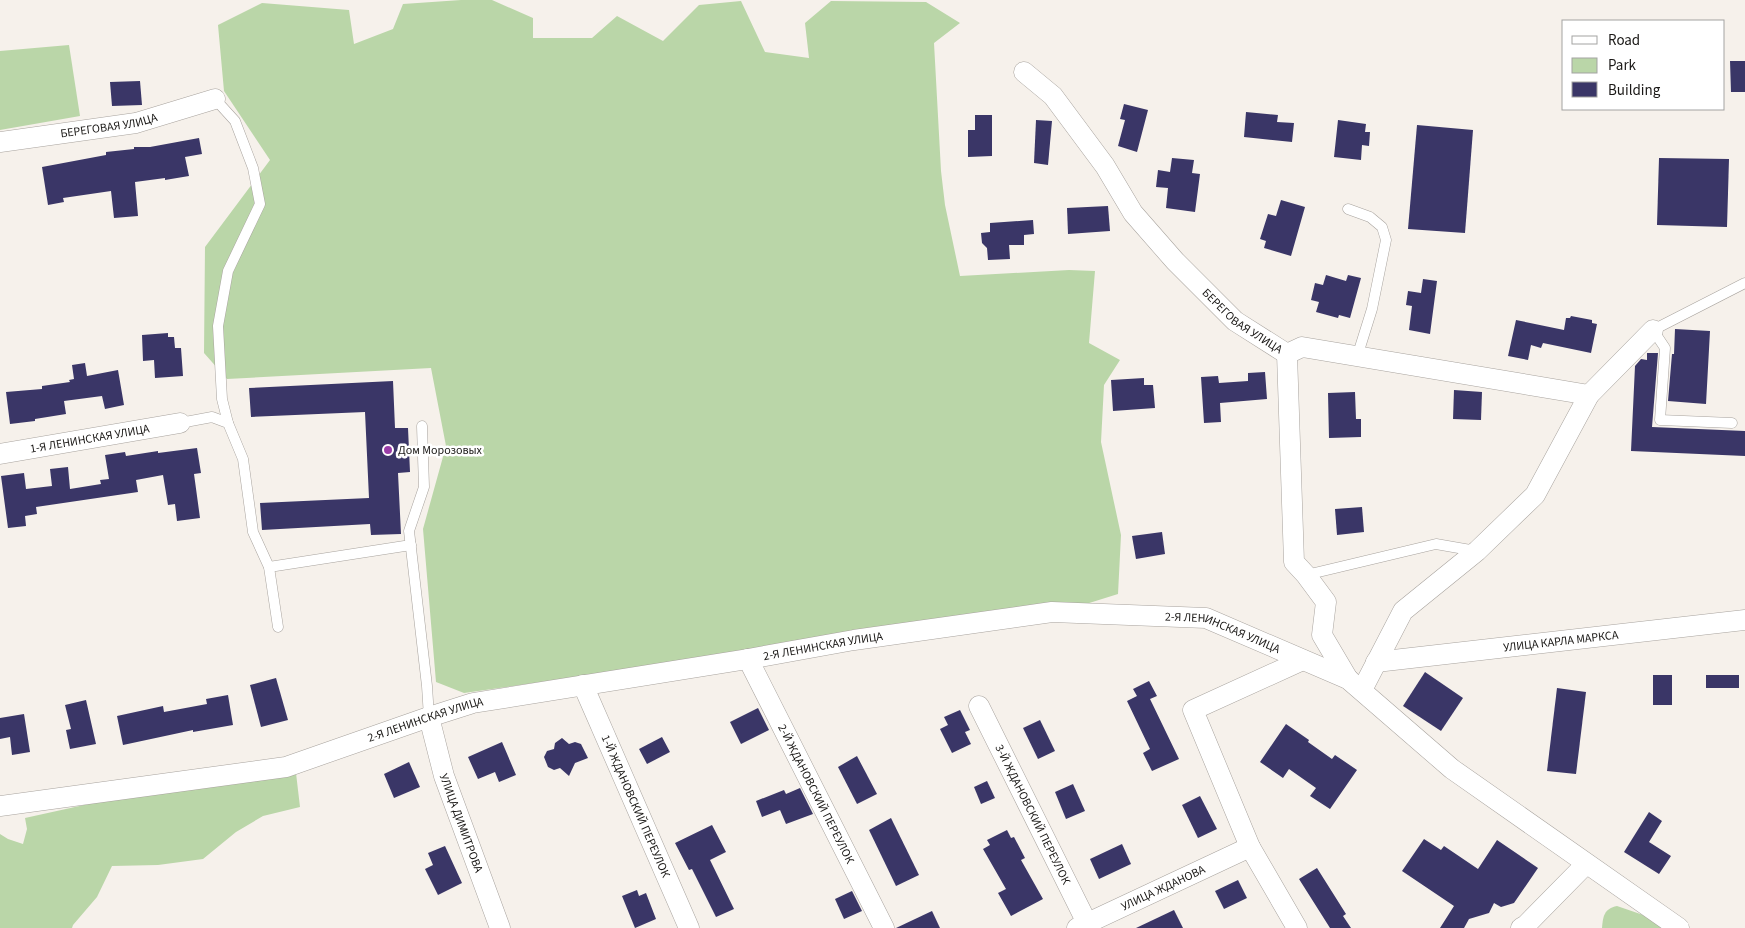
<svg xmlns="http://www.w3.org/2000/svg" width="1745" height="928" viewBox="0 0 1745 928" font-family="'Source Sans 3',sans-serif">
	<rect width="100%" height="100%" fill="#f6f1eb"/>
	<!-- green -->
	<g fill="#bad6a8">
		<path d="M461 0H492L533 18V38H592L617 16 663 41 699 5 741 1 765 52 809 58 805 23 831 1 926 2 960 23 934 43 941 171 945 205 960 276 1069 270 1095 271 1089 343 1120 360 1104 385 1101 442 1121 535 1118 594 1086 604 464 693 436 682 423 529 446 446 431 368 227 379 204 353 205 247 270 160 224 91 218 25 262 3 349 10 354 44 393 29 403 4Z"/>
		<path d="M69 45 80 116 0 130V51Z"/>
		<path d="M296 773 300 807 263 816 236 832 203 859 158 865 112 866 97 897 73 925 72 928H0V834L8 839 23 844 27 829 25 818 143 792Z"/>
		<path d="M1617 906 1649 917 1666 928H1602C1603 916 1604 909 1617 906Z"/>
	</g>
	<!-- building -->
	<g fill="#3a3667">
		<path d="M1730 61H1745V92H1731Z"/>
		<path d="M140 81 142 105 112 106 110 82Z"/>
		<path d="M1124 104 1148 110 1137 152 1118 146 1125 120 1120 119Z"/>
		<path d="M1246 112 1278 115 1277 122 1294 123 1292 142 1244 137Z"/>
		<path d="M975 115H992V156L968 157V130H975Z"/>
		<path d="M1036 120 1052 121 1048 165 1034 163Z"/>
		<path d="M1338 120 1366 124 1365 132H1370L1369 146 1362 145 1361 160 1334 157Z"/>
		<path d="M1417 125 1473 130 1465 233 1408 229Z"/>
		<path d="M199 138 202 154 185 157 189 176 165 180V178L135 182 138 216 114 218 111 191 63 198 64 202 48 205 42 167 106 155V152L134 149V147H150Z"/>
		<path d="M1172 158 1194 160 1192 173 1200 174 1195 212 1166 208 1168 188 1156 187 1158 170 1170 172Z"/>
		<path d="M1659 158 1729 159 1727 227 1657 225Z"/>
		<path d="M1281 200 1305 207 1291 256 1264 248 1266 241 1260 239 1268 214 1276 216Z"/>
		<path d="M1108 206 1110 231 1068 234 1067 208Z"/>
		<path d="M1033 220 1034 234 1024 235V245H1009L1010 259 988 260 987 248 982 243 981 233 990 232V223Z"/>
		<path d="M1326 275 1346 281 1348 275 1361 278 1350 318 1339 315 1338 318 1316 312 1319 302 1311 300 1315 283 1323 285Z"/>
		<path d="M1423 279 1437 281 1430 334 1409 330 1412 306 1406 305 1408 291 1421 293Z"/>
		<path d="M1571 316 1592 320V323L1597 324 1591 353 1543 343 1541 348 1531 345 1528 360 1508 356 1516 320 1564 330 1566 318H1570Z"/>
		<path d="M1675 329 1710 331 1706 404 1668 401 1672 354H1674Z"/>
		<path d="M168 333V337H174L175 348H181L183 376 155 378 154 360 143 361 142 335Z"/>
		<path d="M1647 353H1658L1652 427 1745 431V456L1631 451 1635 366 1641 359 1647 360Z"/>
		<path d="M85 363 87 376 118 370 124 405 105 409 102 396 64 401 66 414 35 419V421L10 424 6 392 42 389V386L70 382 69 380 74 379 72 365Z"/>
		<path d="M1265 372 1267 399 1220 403 1221 422 1204 423 1201 377 1218 376 1219 383 1248 381V373Z"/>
		<path d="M1144 378V385H1153L1155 408 1113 411 1111 380Z"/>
		<path d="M393 381 395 428H408L410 472 398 473 401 534 371 535 370 524 262 530 260 503 369 498 365 412 251 417 249 388Z"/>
		<path d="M1454 390 1482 392 1481 420 1453 419Z"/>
		<path d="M1355 392 1356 419H1361V437L1329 438 1328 393Z"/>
		<path d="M197 448 201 473 194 474 200 518 177 521 175 504 168 505 163 475 136 480 138 492 36 507 37 514 25 516 26 526 8 528 1 476 24 473 26 489 52 486 50 469 68 467 70 489 101 484 100 480 109 479 105 455 125 452 126 456 158 451V453Z"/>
		<path d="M1362 507 1364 532 1337 535 1335 509Z"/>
		<path d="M1162 532 1165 554 1136 559 1132 536Z"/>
		<path d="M1425 672 1463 698 1441 731 1403 706Z"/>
		<rect x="1653" y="675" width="19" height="30"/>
		<rect x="1706" y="675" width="33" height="13"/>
		<path d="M276 678 288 720 261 727 250 685Z"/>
		<path d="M1149 681 1157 696 1150 699 1179 759 1152 771 1143 753 1150 749 1127 701 1137 696 1133 689Z"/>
		<path d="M1557 688 1586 692 1576 774 1547 771Z"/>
		<path d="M228 695 233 725 193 732V730L123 745 117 716 163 706 164 712 207 704 206 699Z"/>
		<path d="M86 700 96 744 70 749 66 730 71 729 65 705Z"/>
		<path d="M758 708 769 730 741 744 730 722Z"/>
		<path d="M960 710 970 730 965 732 971 744 952 753 940 729 948 725 944 717Z"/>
		<path d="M24 714 30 752 12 755 10 737 0 739V718Z"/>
		<path d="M1040 720 1055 751 1038 759 1023 728Z"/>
		<path d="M1286 724 1309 740 1308 742 1332 759 1335 755 1357 770 1330 809 1310 796 1316 788 1289 769 1283 778 1260 762Z"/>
		<path d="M662 737 670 752 647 764 639 749Z"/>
		<path d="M562 738 569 744 575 742 581 744 588 758 575 763 569 776 560 768 554 770 548 767 544 757 547 751 554 749 555 743Z"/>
		<path d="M502 742 516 775 499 782 495 772 478 779 468 757Z"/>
		<path d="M857 756 877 794 857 804 838 767Z"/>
		<path d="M409 762 420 787 394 798 384 774Z"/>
		<path d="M987 781 995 798 981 804 974 787Z"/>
		<path d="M1073 784 1085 811 1066 819 1055 792Z"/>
		<path d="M800 788 813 814 786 824 780 810 762 817 756 801 784 790 786 794Z"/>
		<path d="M1200 796 1217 829 1198 838 1182 805Z"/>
		<path d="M1649 812 1662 821 1649 842 1671 856 1659 874 1624 852Z"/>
		<path d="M891 818 919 875 896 886 869 830Z"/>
		<path d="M712 825 726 852 710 860 734 909 716 917 692 869 689 870 675 843Z"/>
		<path d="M1007 830 1011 838 1014 837 1025 858 1021 860 1043 899 1011 916 998 893 1006 889 983 849 990 845 987 840Z"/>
		<path d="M1424 839 1441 850 1444 846 1478 869 1497 840 1538 868 1514 903 1501 907 1494 903 1489 913 1469 919 1464 928H1440L1454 906 1402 871Z"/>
		<path d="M1122 844 1131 864 1099 879 1090 859Z"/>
		<path d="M445 846 462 883 438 895 425 869 433 865 428 853Z"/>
		<path d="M1317 868 1346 914 1343 916 1351 928H1330L1299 879Z"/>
		<path d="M1238 880 1247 898 1224 909 1215 891Z"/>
		<path d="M637 890 639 896 646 893 656 919 635 928 622 896Z"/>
		<path d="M852 891 862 911 844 919 835 899Z"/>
		<path d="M1174 910 1183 928H1136Z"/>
		<path d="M932 911 940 928H896Z"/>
	</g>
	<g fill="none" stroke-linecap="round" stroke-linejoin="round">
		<!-- service casing -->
		<g stroke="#a8a39e" stroke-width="11">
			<g id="service">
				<path d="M215 99 235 121 253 168 260 204 228 271 218 326 222 399 228 423"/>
				<path d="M1348 209 1370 217 1382 227 1386 240 1372 309 1357 357"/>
				<path d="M180 423 212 417 228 423 243 459 253 532 269 567 278 627"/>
				<path d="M1732 423 1660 420 1665 348 1653 330 1745 283"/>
				<path d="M422 426 424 487 409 531 427 686 429 717"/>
				<path d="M269 567 411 545"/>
				<path d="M1306 575 1436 544 1476 551"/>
			</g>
		</g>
		<!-- minor casing -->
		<g stroke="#a8a39e" stroke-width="21">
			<g id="minor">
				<path id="s1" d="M1024 72 1053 96 1105 166 1133 213 1175 261 1235 321 1287 354 1302 347 1589 395"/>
				<path id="s2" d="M0 142 136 123 215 99"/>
				<path d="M1287 354 1294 562 1306 575 1326 602 1322 635 1348 679"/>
				<path id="s3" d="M0 454 180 423"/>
				<path id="s4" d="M748 659 884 928"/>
				<path id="s5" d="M1376 662 1745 620"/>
				<path id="s6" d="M583 685 689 928"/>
				<path d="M1362 690 1403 611 1477 551 1535 495 1589 395 1653 330"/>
				<path id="s7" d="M979 706 1087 923"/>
				<path id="s8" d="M429 717 444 776 500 928"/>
				<path id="s9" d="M0 806 286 767 429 717 473 703 748 659 854 640 1052 612 1206 618 1348 679 1452 769 1679 928"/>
				<path id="s10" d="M1077 928 1250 847"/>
				<path d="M1297 928 1250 847 1193 710 1303 660"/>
				<path d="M1521 928 1526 925 1586 864"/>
			</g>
		</g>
		<!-- service -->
		<use href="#service" stroke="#fff" stroke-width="10"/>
		<!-- minor -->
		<use href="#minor" stroke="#fff" stroke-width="20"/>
	</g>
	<!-- markers -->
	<circle fill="#993da8" stroke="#fff" stroke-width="2" cx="388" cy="450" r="5"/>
	<g text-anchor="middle" stroke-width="5" stroke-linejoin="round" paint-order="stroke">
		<!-- street labels -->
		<g font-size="12" fill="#1a1816" stroke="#fff">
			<text dy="4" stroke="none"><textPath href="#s2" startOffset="110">БЕРЕГОВАЯ УЛИЦА</textPath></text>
			<text dy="4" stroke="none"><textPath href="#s1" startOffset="334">БЕРЕГОВАЯ УЛИЦА</textPath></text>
			<text dy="4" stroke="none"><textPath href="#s3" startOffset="91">1-Я ЛЕНИНСКАЯ УЛИЦА</textPath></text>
			<text dy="4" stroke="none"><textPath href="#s9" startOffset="1246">2-Я ЛЕНИНСКАЯ УЛИЦА</textPath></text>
			<text dy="4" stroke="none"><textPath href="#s5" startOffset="186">УЛИЦА КАРЛА МАРКСА</textPath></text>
			<text dy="4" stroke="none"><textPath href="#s9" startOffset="841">2-Я ЛЕНИНСКАЯ УЛИЦА</textPath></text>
			<text dy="4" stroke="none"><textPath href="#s9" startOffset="436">2-Я ЛЕНИНСКАЯ УЛИЦА</textPath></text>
			<text dy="4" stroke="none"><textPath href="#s4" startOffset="151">2-Й ЖДАНОВСКИЙ ПЕРЕУЛОК</textPath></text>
			<text dy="4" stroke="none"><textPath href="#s6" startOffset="132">1-Й ЖДАНОВСКИЙ ПЕРЕУЛОК</textPath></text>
			<text dy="4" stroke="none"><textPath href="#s7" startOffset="121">3-Й ЖДАНОВСКИЙ ПЕРЕУЛОК</textPath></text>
			<text dy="4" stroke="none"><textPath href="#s8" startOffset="111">УЛИЦА ДИМИТРОВА</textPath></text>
			<text dy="4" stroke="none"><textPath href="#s10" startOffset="95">УЛИЦА ЖДАНОВА</textPath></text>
		</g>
		<!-- poi labels -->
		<g font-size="12" fill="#1a1816" stroke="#fff" text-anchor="start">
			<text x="398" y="454">Дом Морозовых</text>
		</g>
	</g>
	<!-- legend -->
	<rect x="1562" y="20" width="162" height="90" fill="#ffffff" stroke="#a3a3a2"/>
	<rect x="1572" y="36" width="25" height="8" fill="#ffffff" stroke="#a3a3a2"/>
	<text x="1608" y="45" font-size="15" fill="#1a1816">Road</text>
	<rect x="1572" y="58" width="25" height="15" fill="#bad6a8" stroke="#a3a3a2"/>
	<text x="1608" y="70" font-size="15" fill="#1a1816">Park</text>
	<rect x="1572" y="82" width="25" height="15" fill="#3a3667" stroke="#a3a3a2"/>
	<text x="1608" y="95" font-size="15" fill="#1a1816">Building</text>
</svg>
